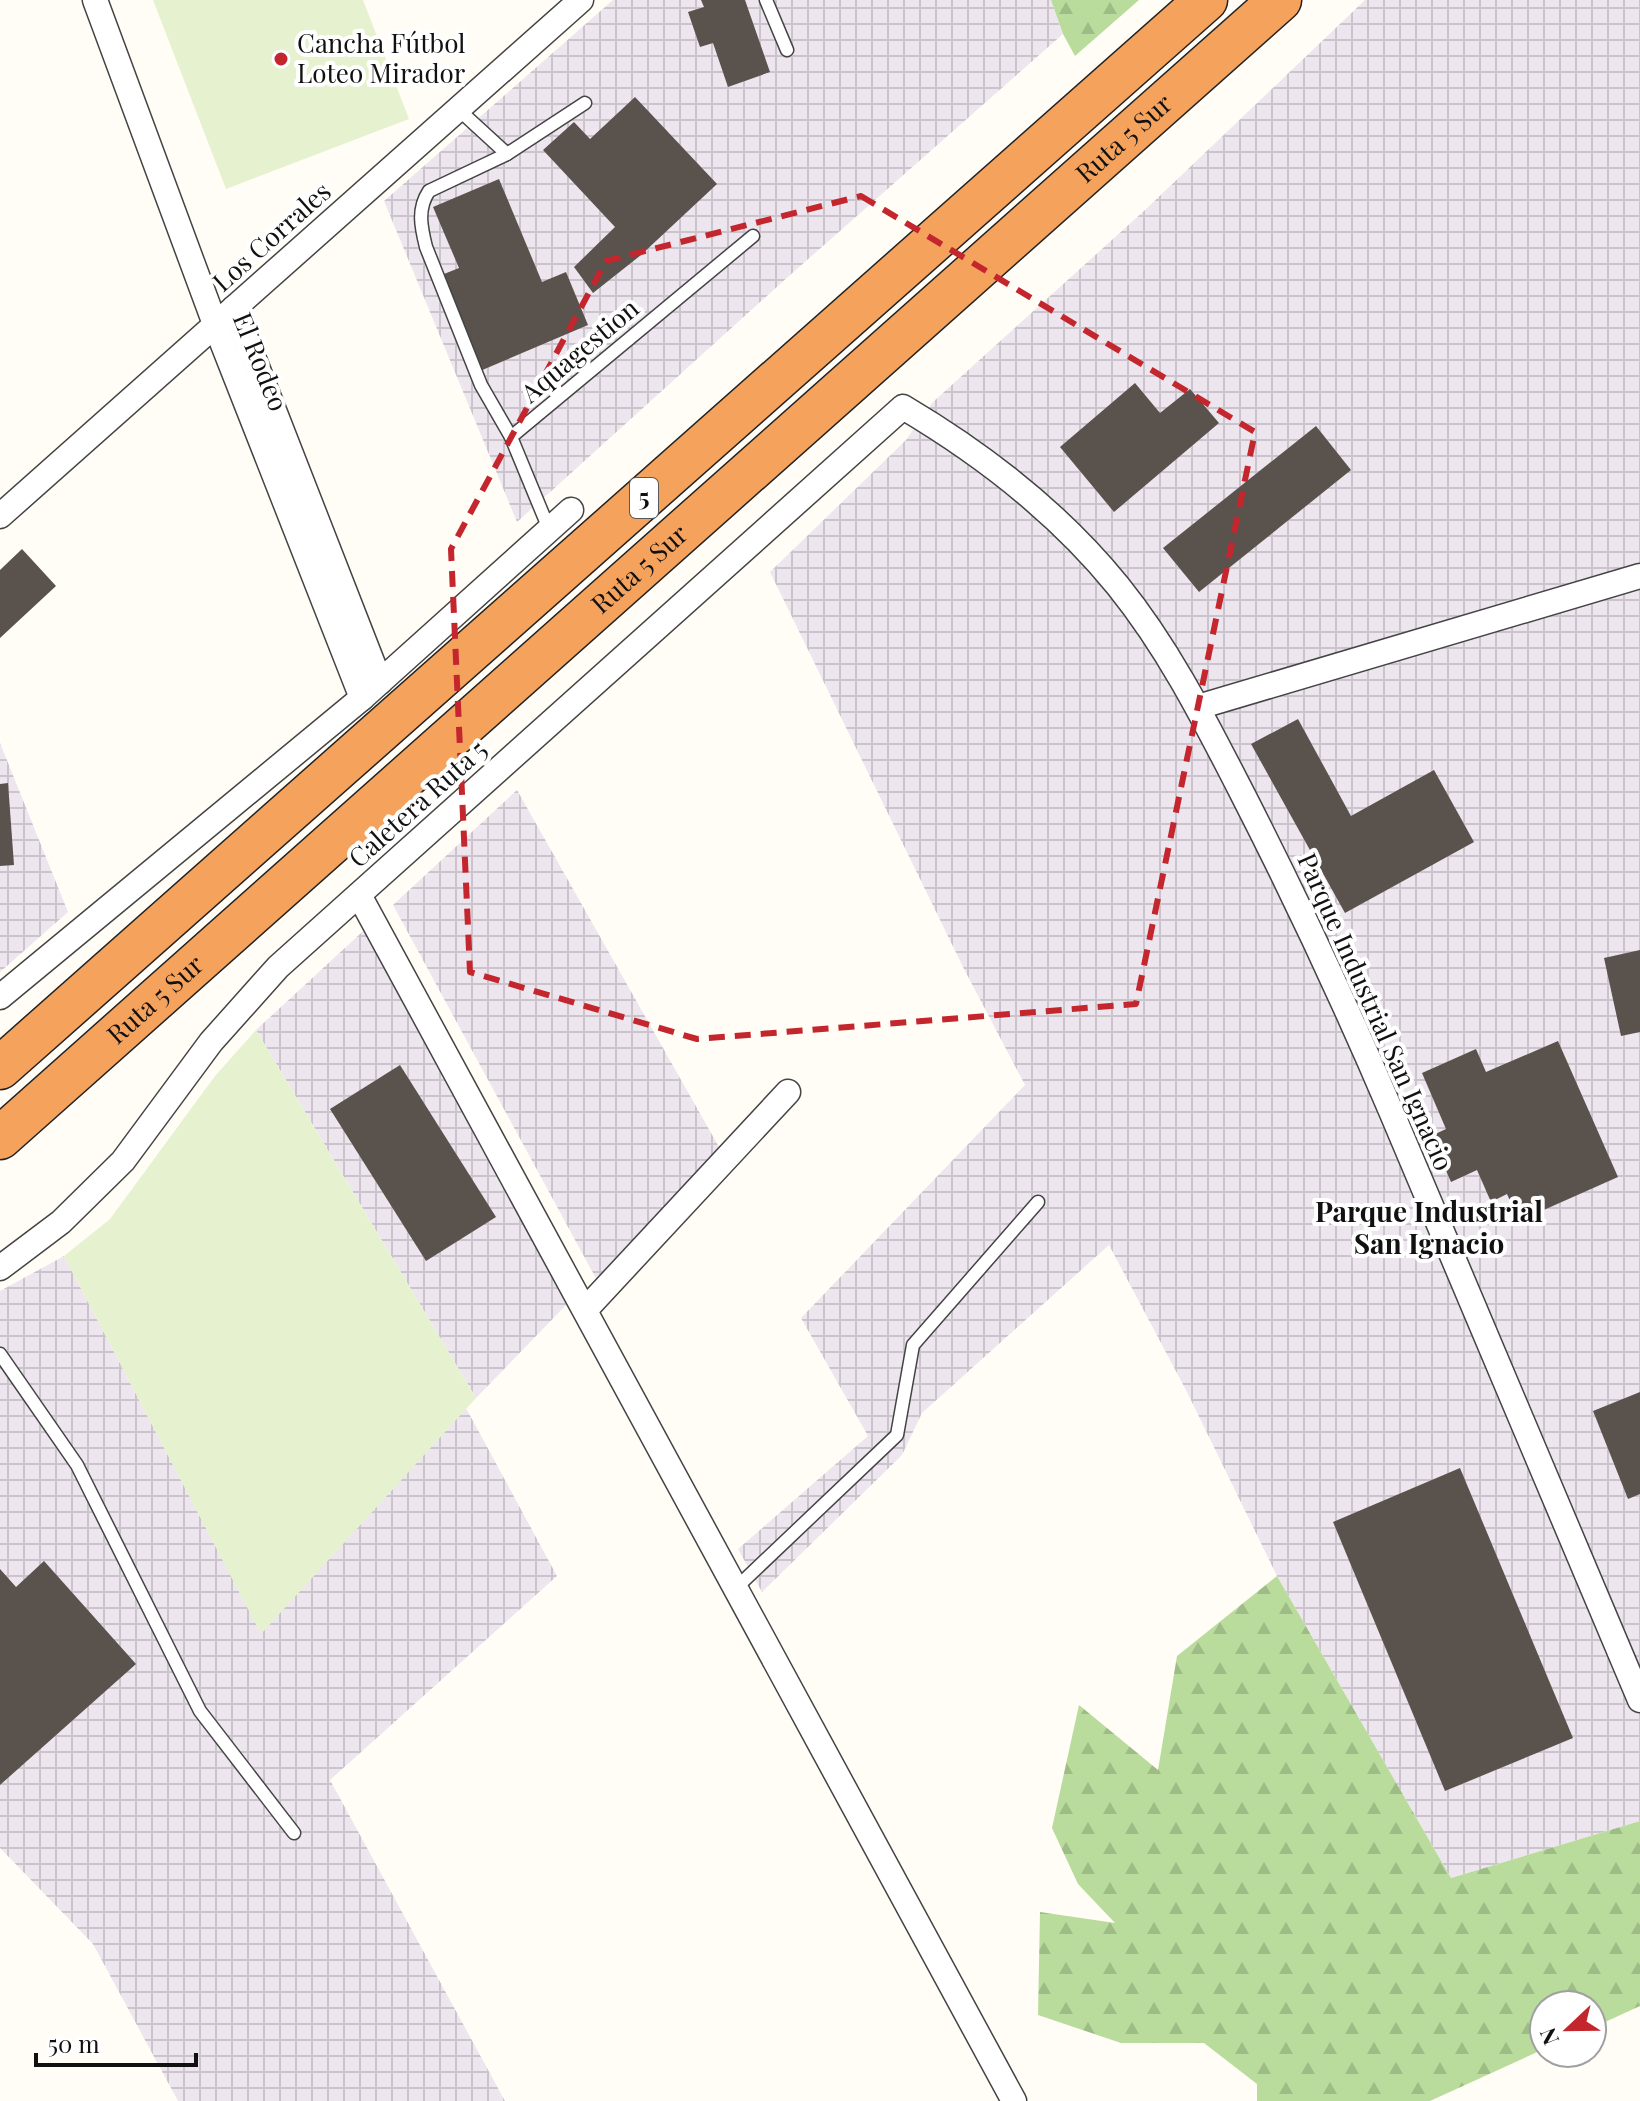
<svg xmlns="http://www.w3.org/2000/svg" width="1640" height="2101" viewBox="0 0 1640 2101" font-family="'Playfair Display',serif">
	<defs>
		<pattern id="industrial-grid" width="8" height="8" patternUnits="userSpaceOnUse" patternTransform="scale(2)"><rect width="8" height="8" fill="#eee6ef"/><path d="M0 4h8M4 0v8" fill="none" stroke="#cbc4cc"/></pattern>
		<pattern id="forest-firs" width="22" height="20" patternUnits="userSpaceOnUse" patternTransform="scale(2)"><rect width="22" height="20" fill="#b9dc9c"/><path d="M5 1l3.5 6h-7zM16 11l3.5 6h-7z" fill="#9ebc85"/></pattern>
	</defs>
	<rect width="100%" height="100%" fill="#fffdf5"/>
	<!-- industrial -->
	<g fill="url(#industrial-grid)">
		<path d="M613 0H1051L1063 34 789 276 517 522 384 201Z"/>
		<path d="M1365 0H1640V1821L1451 1878 1277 1576 1187 1392 1109 1245 922 1413 902 1455 762 1592 738 1549 868 1436 801 1318 1025 1085 964 969 770 572 906 440 933 402 1145 210Z"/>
		<path d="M0 743 68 912 0 972Z"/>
		<path d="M517 790 719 1147 599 1284 393 905Z"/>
		<path d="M373 922 568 1303 476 1398 256 1030Z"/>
		<path d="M64 1256 261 1633 466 1408 557 1576 330 1780 505 2101H178L93 1944 0 1848V1291Z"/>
	</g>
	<!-- forest -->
	<g fill="url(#forest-firs)">
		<path d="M1051 0H1139L1075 56 1063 34Z"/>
		<path d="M1277 1576 1451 1878 1640 1821V2006L1592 2028V2005H1544V2049L1430 2101H1257V2084L1204 2043H1121L1038 2015 1040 1912 1115 1923 1078 1884 1052 1828 1079 1705 1158 1770 1177 1656Z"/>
	</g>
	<!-- pitch -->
	<g fill="#e6f2cf">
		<path d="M153 0H363L409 119 226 189Z"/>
		<path d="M256 1030 476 1398 261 1634 64 1256 110 1219 215 1076Z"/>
	</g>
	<!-- building -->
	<g fill="#5a524d">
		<path d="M701 0H745L770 72 728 87 713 43 700 47 688 12 704 7Z"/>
		<path d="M635 97 717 184 641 255 593 293 574 267 615 227 543 150 574 122 590 139Z"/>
		<path d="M499 179 542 282 566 272 588 325 480 371 439 276 459 268 433 207Z"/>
		<path d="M1135 383 1160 413 1190 389 1219 423 1114 512 1060 447Z"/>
		<path d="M1316 426 1351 470 1199 592 1163 548Z"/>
		<path d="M22 549 56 586 0 638V570Z"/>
		<path d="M1298 719 1351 816 1434 770 1474 842 1345 913 1251 744Z"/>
		<path d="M8 783 14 865 0 866V784Z"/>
		<path d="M1640 950V1032L1621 1036 1604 958Z"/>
		<path d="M1558 1041 1618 1177 1519 1221 1507 1194 1491 1202 1477 1170 1451 1182 1431 1136 1446 1129 1422 1073 1476 1049 1486 1072Z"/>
		<path d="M400 1065 496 1217 426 1261 330 1109Z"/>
		<path d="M1640 1392V1494L1628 1499 1593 1411Z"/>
		<path d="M1460 1468 1573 1738 1445 1791 1333 1522Z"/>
		<path d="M44 1561 136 1664 0 1785V1569L16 1587Z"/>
	</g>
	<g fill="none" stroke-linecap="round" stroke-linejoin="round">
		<!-- service casing -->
		<g stroke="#444" stroke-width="15">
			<g id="service">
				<path d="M766 0 787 50"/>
				<path d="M458 109 507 154"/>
				<path d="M511 437 753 236"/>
				<path d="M549 529 511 437 481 385 426 247C421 227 417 209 429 191L507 154 585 103"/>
				<path d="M0 1354 77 1465 200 1711 294 1833"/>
				<path d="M736 1588 897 1435 913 1345 1038 1202"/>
			</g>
		</g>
		<!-- minor casing -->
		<g stroke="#444" stroke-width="27">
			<g id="minor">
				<path d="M95 0 215 324 362 698"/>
				<path d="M234 308 380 682"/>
				<path d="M0 516 581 0"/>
				<path d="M1198 707 1640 576"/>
				<path d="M359 895 1014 2101"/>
				<path d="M0 997 362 698 571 510"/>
				<path d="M0 1268 61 1222 123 1161 211 1042 278 967 903 407C984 455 1058 512 1118 586 1168 648 1203 717 1239 787 1294 894 1344 1001 1391 1111 1474 1307 1557 1503 1640 1700"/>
				<path d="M586 1309 788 1092"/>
			</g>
		</g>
		<!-- motorway casing -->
		<g stroke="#222" stroke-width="45">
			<g id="motorway">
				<path d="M0 1068 1206 0"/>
				<path id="s1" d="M0 1138 1280 0"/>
			</g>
		</g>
		<!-- service -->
		<use href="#service" stroke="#fff" stroke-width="12"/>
		<!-- minor -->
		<use href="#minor" stroke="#fff" stroke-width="24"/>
		<!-- motorway -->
		<use href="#motorway" stroke="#f5a25d" stroke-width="42"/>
	</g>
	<!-- marked area -->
	<path fill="none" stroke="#c4262e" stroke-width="6" stroke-dasharray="16 10" stroke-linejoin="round" d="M861 196 1255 432 1136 1004 697 1039 470 972 451 549 606 261Z"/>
	<!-- markers -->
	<circle fill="#c4262e" stroke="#fff" stroke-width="3" cx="281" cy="59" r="8"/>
	<g text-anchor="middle" stroke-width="8" stroke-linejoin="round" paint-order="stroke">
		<!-- shield labels -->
		<rect fill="#fff" stroke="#585858" stroke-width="2" x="630" y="478" width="28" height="40" rx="6"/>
		<g font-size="24" font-weight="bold" fill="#111">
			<text x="644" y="506">5</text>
		</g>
		<!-- poi labels -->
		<g font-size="26" fill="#111" stroke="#fff" text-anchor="start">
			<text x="297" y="53">Cancha Fútbol<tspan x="297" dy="30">Loteo Mirador</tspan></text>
		</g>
		<!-- street labels -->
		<g font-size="26" fill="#111" stroke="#fff">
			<text dy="9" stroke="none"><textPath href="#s1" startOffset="1504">Ruta 5 Sur</textPath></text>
			<text transform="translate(272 237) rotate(-42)" y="9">Los Corrales</text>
			<text transform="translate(580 351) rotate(-40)" y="9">Aquagestion</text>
			<text transform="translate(260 362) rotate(68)" y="9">El Rodeo</text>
			<text dy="9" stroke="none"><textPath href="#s1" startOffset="856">Ruta 5 Sur</textPath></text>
			<text transform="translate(418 804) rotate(-42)" y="9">Caletera Ruta 5</text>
			<text dy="9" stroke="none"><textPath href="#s1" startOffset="208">Ruta 5 Sur</textPath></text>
			<text transform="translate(1375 1012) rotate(66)" y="9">Parque Industrial San Ignacio</text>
		</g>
		<!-- neighbourhood labels -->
		<g font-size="28" font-weight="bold" fill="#111" stroke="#fff">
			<text x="1429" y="1222">Parque Industrial<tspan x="1429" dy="32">San Ignacio</tspan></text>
		</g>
	</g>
	<!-- north arrow -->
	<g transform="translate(1568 2029) rotate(248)"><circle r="38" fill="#ffffff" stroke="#a0a0a0" stroke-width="2"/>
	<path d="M0-6L14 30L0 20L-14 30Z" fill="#c4262e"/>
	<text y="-12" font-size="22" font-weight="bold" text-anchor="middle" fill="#111111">N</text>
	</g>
	<!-- scale -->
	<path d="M36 2053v12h160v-12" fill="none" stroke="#111111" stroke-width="4"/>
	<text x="48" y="2053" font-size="24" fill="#111111" stroke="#ffffff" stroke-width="6" paint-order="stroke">50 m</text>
</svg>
